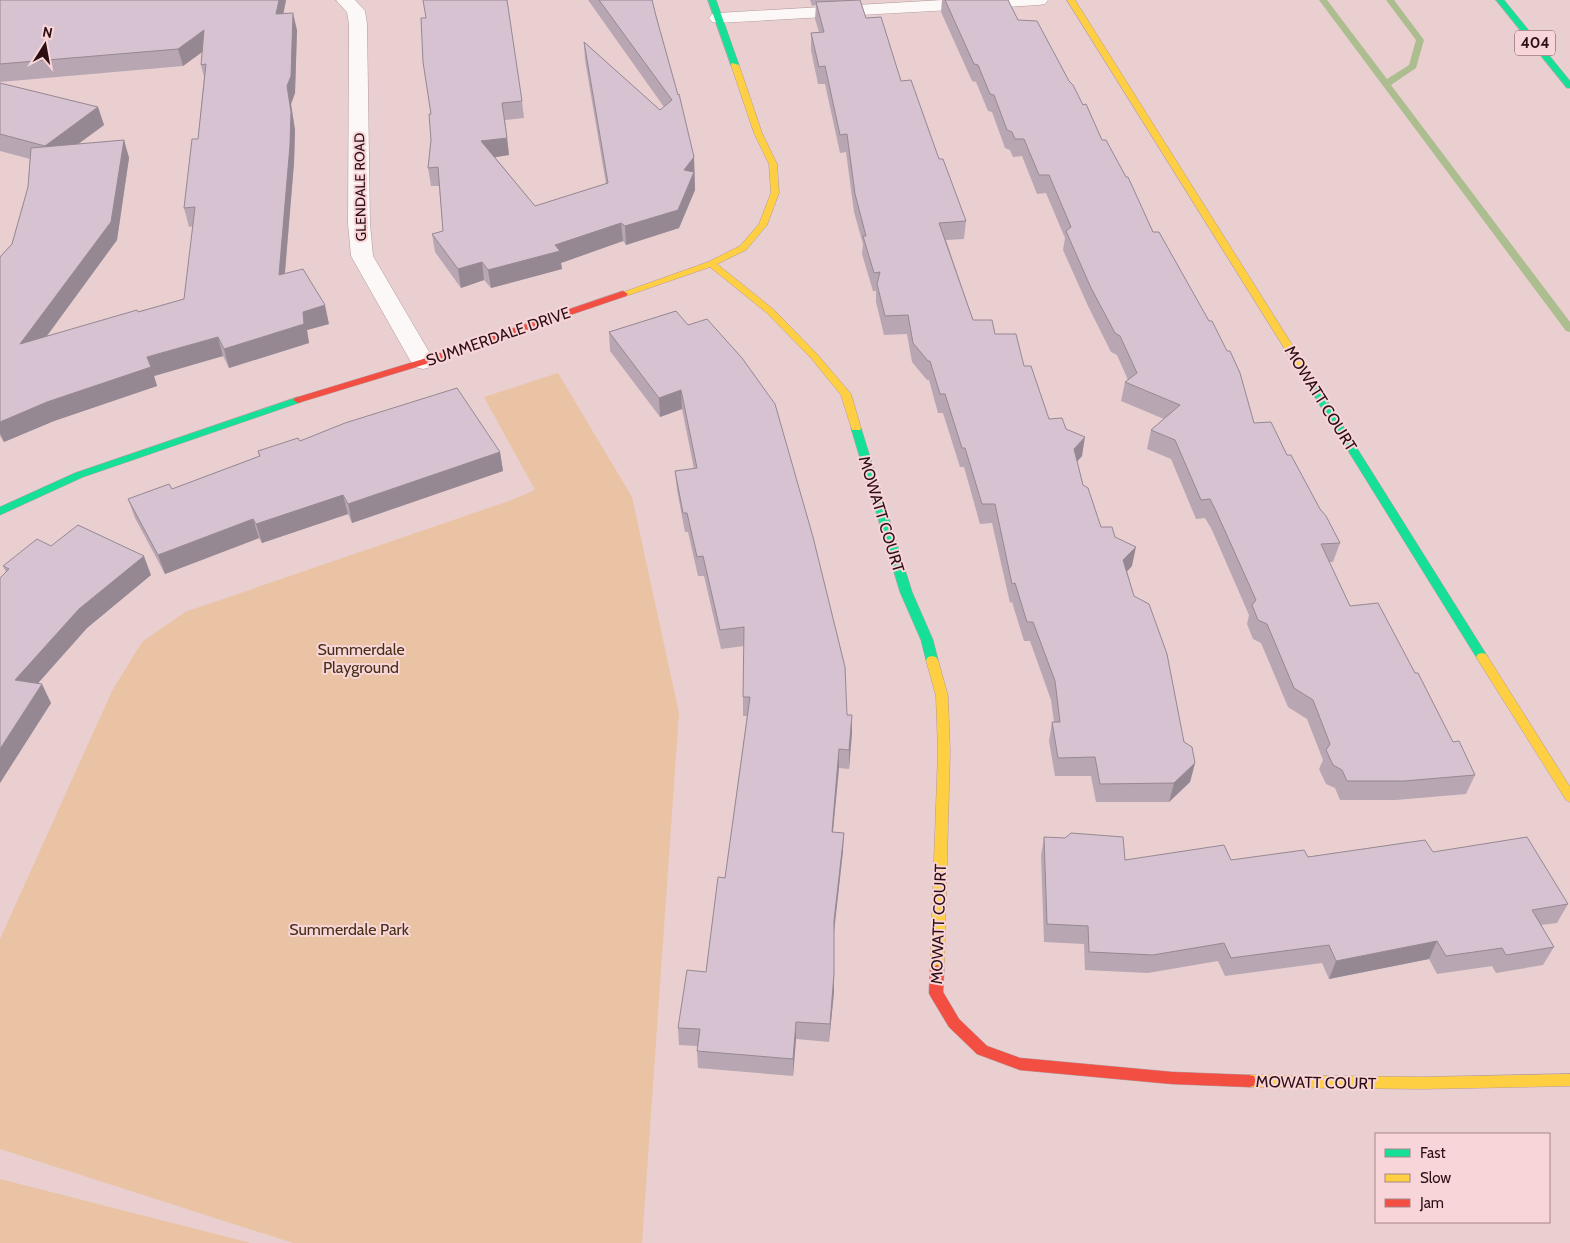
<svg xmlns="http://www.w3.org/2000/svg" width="1570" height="1243" viewBox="0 0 1570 1243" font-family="Cabin,sans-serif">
	<rect width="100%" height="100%" fill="#eacfd1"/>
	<!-- green -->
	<g fill="#e9c3a4">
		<path d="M558 373 632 497 679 713 642 1243H293L0 1149V939L112 691 142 642 185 612 509 501 535 490 484 397Z"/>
		<path d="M0 1179 251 1243H0Z"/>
	</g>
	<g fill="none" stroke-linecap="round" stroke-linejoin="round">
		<!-- stream -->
		<path fill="#acbe8f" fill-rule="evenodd" d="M1319 0H1327L1387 79 1409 65 1416 40 1386 0H1394L1424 40 1416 68 1391 85 1570 322V332L1566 331Z"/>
		<!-- street casing -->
		<g stroke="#b3999c" stroke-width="1">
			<g id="street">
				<path d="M336 0H355L365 11 367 24 370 224 373 256 435 362 431 367 423 369 415 367 411 362 351 256 348 224 349 24 347 12Z"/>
				<path d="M943 0H1048L1045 4 1039 5 718 23 712 22 709 18 712 14 718 13Z"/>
			</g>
		</g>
		<!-- fast casing -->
		<g stroke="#b3999c" stroke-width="1">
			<g id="fast">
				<path d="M708 0H716L739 65 738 67 731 65Z"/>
				<path d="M1496 0H1504L1570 81V88H1567Z"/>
				<path d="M1303 367 1308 370 1486 654 1488 657 1486 660H1478L1298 370Z"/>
				<path d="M298 397 303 400 301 402 83 477 0 515V507L75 473Z"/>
				<path d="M856 425 861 428 912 592 933 640 938 660 936 663H928L926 660 921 640 900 592 851 428Z"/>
			</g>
		</g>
		<!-- slow casing -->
		<g stroke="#b3999c" stroke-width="1">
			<g id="slow">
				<path d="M1067 0H1075L1308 370 1306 372 1303 373 1298 370Z"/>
				<path d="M732 63 739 65 762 133 777 164 779 193 767 225 746 250 717 264 773 309 817 354 851 394 861 428 860 430H852L841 395 811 358 767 313 710 267 626 296H620L618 294 708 262 740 246 759 224 771 193 769 164 754 133 731 65Z"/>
				<path d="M1482 653 1486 654 1570 787V802L1566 800 1478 660 1476 657 1478 654Z"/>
				<path d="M932 656 936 657 938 660 948 696 950 752 944 971 942 975 937 977 932 975 930 971 938 752 936 696 926 660 928 657Z"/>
				<path d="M1570 1074V1086L1423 1089 1249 1087 1244 1086 1242 1081 1244 1076 1249 1075 1423 1077Z"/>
			</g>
		</g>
		<!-- jam casing -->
		<g stroke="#b3999c" stroke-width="1">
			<g id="jam">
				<path d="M623 291 628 294 626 296 426 364 301 402 298 403 293 400 295 398 420 360Z"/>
				<path d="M937 965 942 967 944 971 943 992 959 1019 987 1046 1020 1058 1172 1072 1249 1075 1254 1076 1256 1081 1254 1086 1249 1087 1172 1084 1020 1070 977 1054 949 1027 931 997 929 993 930 971 932 967Z"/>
			</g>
		</g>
		<!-- street -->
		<use href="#street" fill="#fcf8f8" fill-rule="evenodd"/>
		<!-- fast -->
		<use href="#fast" fill="#16e098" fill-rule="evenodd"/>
		<!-- slow -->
		<use href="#slow" fill="#ffcf43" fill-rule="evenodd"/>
		<!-- jam -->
		<use href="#jam" fill="#f24e42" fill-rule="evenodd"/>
	</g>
	<!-- wall -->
	<g fill="#b8a7b3">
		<path d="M0 0H286L283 14 297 30 295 93 291 104 295 130 294 163 285 274 329 324 307 330 309 343 229 368 223 356 154 376 157 386 54 421 4 442 0 436V257L12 244 28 187 30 159 0 151V83L98 107 104 125 78 144 124 140 129 158 117 240 47 336 138 312 184 299 193 226 189 227 184 208 198 139 204 77 201 65 202 52 183 66 0 82Z"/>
		<path d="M588 0H652L656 16 694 157 695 190 679 228 626 245 623 241 561 263 562 269 491 288 484 280 461 288 435 252 432 234 443 231 439 186H431L428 168 431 140V114L423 62 522 101 524 118 505 120 509 155 495 157 535 206 606 184 585 60 584 42 660 110 664 107Z"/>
		<path d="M810 0H860L866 18 901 81 939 159 966 221 964 239 946 240 973 320 995 334 1024 366 1049 419 1066 429 1082 456 1077 462 1083 485 1101 527 1115 537 1132 566 1127 571 1134 596 1184 742 1195 763 1190 782 1169 802H1096L1091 776H1055L1049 741 1052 722H1054L1051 700 1030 641H1024L1012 602 1010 603 992 523 980 524 964 467H960L943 413H938L929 380H927L912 362 907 334 884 335 876 302V291H873L862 254 863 244 854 212 846 152 840 153 825 84H818L811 50V33L819 32 815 19 816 5 812 6Z"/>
		<path d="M942 0H1008L1018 20 1069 81 1083 105 1153 232 1254 423 1287 455 1340 543 1333 562H1329L1350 606 1415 673 1453 742 1475 775 1466 794 1396 800H1340L1335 788 1326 784 1319 769 1323 760 1307 719 1288 707 1261 643 1253 639 1247 624 1249 615 1212 530 1205 518 1196 519 1171 459 1147 449 1151 430 1164 419 1121 401 1125 382 1128 380 1117 355 1111 352 1088 306 1063 250 1065 238 1046 193 1037 194 1022 156 1013 157 1010 150 1005 148 992 112 988 111 976 82 972 81 941 12Z"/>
		<path d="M676 311 847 715H852L849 769 839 768 833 832 843 851 834 933V992L829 1042 796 1039 793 1076 698 1068 697 1051V1046L679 1045 678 1028 706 972 725 878 747 716H743V697L744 646 721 649 704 576H698L688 532H685L677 490 675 471 694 469 682 409 660 417 610 351 609 332Z"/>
		<path d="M300 441 500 452 503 471 352 523 348 514 262 543 259 538 165 574 135 518 128 499 172 489 259 456 258 451Z"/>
		<path d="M51 546 151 575 87 628 38 683 51 703 0 783V578L6 572 3 566Z"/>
		<path d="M1044 837 1125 860H1231L1433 852 1568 904 1557 923 1541 925 1554 947 1543 965 1496 973 1492 966 1437 974 1429 959 1329 979 1322 963 1225 976 1218 961 1148 973 1085 970 1084 944 1044 942 1041 856Z"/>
	</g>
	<!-- shaded-wall -->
	<g fill="#968892">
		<path d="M279 0H286L280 31 276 14Z"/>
		<path d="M293 13 297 30 295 93 291 104 295 130 294 163 283 294 279 275 287 86Z"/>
		<path d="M204 30 209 47 183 66 178 49Z"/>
		<path d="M98 107 104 125 51 164 45 146Z"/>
		<path d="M507 138 509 155 484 159 481 141Z"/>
		<path d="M124 140 129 158 117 240 27 363 20 344Z"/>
		<path d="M694 157 695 190 679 228 626 245 625 226 684 170Z"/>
		<path d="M621 223 623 241 561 263 562 269 491 288 488 270 555 245Z"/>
		<path d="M482 262 484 280 461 288 458 269Z"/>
		<path d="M325 305 329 324 307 330 309 343 229 368 224 349 303 312Z"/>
		<path d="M218 337 223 356 154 376 157 386 54 421 4 442 0 433V422L147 357Z"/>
		<path d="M681 390 682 409 660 417 659 398Z"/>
		<path d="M1085 437 1082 456 1071 468 1074 449Z"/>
		<path d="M500 452 503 471 352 523 348 504Z"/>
		<path d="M343 495 348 514 262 543 256 524Z"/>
		<path d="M253 519 259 538 165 574 158 555Z"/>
		<path d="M1136 547 1132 566 1120 579 1123 560Z"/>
		<path d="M144 556 151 575 87 628 24 699 15 680 79 609Z"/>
		<path d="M42 684 51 703 0 783V749Z"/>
		<path d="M852 715V734L849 769V750Z"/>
		<path d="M839 749V768L831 851 832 832Z"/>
		<path d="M1195 763 1190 782 1169 802 1174 783Z"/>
		<path d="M844 833 843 851 833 939 834 921Z"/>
		<path d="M1437 941 1429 959 1329 979 1336 961Z"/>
		<path d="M834 974V992L829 1042 830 1024Z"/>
		<path d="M796 1022V1039L793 1076V1059Z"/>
	</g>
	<!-- building -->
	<g fill="#d6c2d0" stroke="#968892">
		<path d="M0 0H279L276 14 293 13 291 76 287 86 291 112 290 145 279 275 303 269 325 305 303 312 304 324 224 349 218 337 147 357 151 367 47 402 0 422V257L12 244 28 187 31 148 124 140 111 222 20 344 137 310 138 312 184 299 195 207 184 208 192 139H198L206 64 201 65 204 30 178 49 0 64Z"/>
		<path d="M423 0H507L522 101 502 103 507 138 481 141 535 206 608 183 584 42 660 110 672 100 599 0H652L656 16 678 95 679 94 694 157 684 170 694 172 678 210 625 226 621 223 555 245 560 251 488 270 482 262 458 269 432 234 443 231 438 167 428 168 431 140 429 114H431L423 62 421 18H426Z"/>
		<path d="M860 0 866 18 881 17 901 81 911 80 939 159H943L966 221 939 223 973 320H992L995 334H1016L1024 366H1031L1049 419 1062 418 1066 429 1085 437 1074 449 1083 485 1088 488 1101 527H1112L1115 537 1136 547 1123 560 1134 596 1149 604 1167 654 1184 742 1192 747 1195 763 1174 783 1100 784 1095 757 1058 758 1052 722H1060L1055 681 1033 622H1027L1015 583 1012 584 995 504H982L965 448H962L945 394H940L930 361H928L913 343 908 315 885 316 877 284 880 272 874 273 863 236H866L855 194 847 134 840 135 825 66 819 67 811 33 824 32 816 2Z"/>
		<path d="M945 0H1008L1018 20 1037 21 1069 81 1073 85 1083 105 1086 104 1102 140H1106L1126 177H1128L1153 232H1159L1209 321H1212L1227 351H1230L1240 373 1254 423 1271 422 1287 455H1291L1320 509 1326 516 1340 543 1321 544 1350 606 1378 603 1415 673H1418L1453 742 1459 741 1475 775 1404 781H1347L1342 770 1333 765 1326 750 1330 744 1313 700 1294 688 1267 624 1258 620 1252 605 1256 600 1216 511 1210 499 1201 500 1175 440 1151 430 1180 405 1125 382 1137 373 1120 336 1115 333 1091 288 1066 231 1071 227 1049 175H1039L1024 139H1015L1012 132 1007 130 994 95 990 94 978 65 974 64Z"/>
		<path d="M0 83 98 107 45 146 0 134Z"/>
		<path d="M676 311 688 325 707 319 742 358 775 404 813 537 845 667 847 715H852L849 750 839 749 832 832 844 833 834 921V974L830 1024 796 1022 793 1059 697 1051 700 1029 678 1028 687 970 706 972 718 877 725 878 750 697H743L744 627 720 630 703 556 697 557 687 513H683L675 471 697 468 681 390 659 398 609 332Z"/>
		<path d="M457 388 500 452 348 504 343 495 256 524 253 519 158 555 128 499 169 484 172 489 260 456 258 451 298 438 300 441 345 423Z"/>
		<path d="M78 525 144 556 79 609 15 680 42 684 0 749V578L9 569 3 566 37 539 51 546Z"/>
		<path d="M1071 833 1123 837 1125 860 1224 845 1231 860 1304 850 1308 857 1425 840 1433 852 1527 837 1568 904 1532 910 1554 947 1506 955 1502 948 1446 956 1437 941 1336 961 1329 945 1231 958 1224 943 1153 955 1089 952 1088 926 1047 924 1044 837 1065 838Z"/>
	</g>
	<g text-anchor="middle" stroke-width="4" stroke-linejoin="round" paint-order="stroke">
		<!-- far-street labels -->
		<g font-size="14" fill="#2c0e13" stroke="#f8d5d8">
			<text transform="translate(360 187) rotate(-91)" y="5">GLENDALE ROAD</text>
		</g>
		<!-- shield labels -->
		<rect fill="#f8d5d8" stroke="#694a4e" stroke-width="1" x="1515" y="30.5" width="40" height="25" rx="4"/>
		<g font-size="15" font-weight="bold" fill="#2c0e13">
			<text x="1535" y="48">404</text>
		</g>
		<!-- street labels -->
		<g font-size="16" fill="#2c0e13" stroke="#f8d5d8">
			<text transform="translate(498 336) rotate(-19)" y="6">SUMMERDALE DRIVE</text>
			<text transform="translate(1321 398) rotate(58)" y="6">MOWATT COURT</text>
			<text transform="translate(882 514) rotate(73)" y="6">MOWATT COURT</text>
			<text transform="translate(938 924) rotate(-88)" y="6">MOWATT COURT</text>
			<text transform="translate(1316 1082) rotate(1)" y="6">MOWATT COURT</text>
		</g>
		<!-- park labels -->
		<g font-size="16" fill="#463014" stroke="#f8d5d8">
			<text x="361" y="655">Summerdale<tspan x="361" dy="18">Playground</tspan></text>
			<text x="349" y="935">Summerdale Park</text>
		</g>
	</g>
	<!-- legend -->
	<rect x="1375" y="1133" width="175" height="90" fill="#f8d5d8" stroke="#a68589"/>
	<rect x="1385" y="1149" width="25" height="8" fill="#16e098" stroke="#a68589"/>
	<text x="1420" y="1158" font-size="15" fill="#2c0e13">Fast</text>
	<rect x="1385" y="1174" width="25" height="8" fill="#ffcf43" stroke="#a68589"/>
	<text x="1420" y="1183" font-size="15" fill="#2c0e13">Slow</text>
	<rect x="1385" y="1199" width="25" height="8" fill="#f24e42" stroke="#a68589"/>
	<text x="1420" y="1208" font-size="15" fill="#2c0e13">Jam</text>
	<!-- north arrow -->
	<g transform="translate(45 45) rotate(11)" stroke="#f8d5d8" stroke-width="4" paint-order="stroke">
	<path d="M0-4L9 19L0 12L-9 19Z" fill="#2c0e13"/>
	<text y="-8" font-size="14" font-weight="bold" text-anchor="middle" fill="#2c0e13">N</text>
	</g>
</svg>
